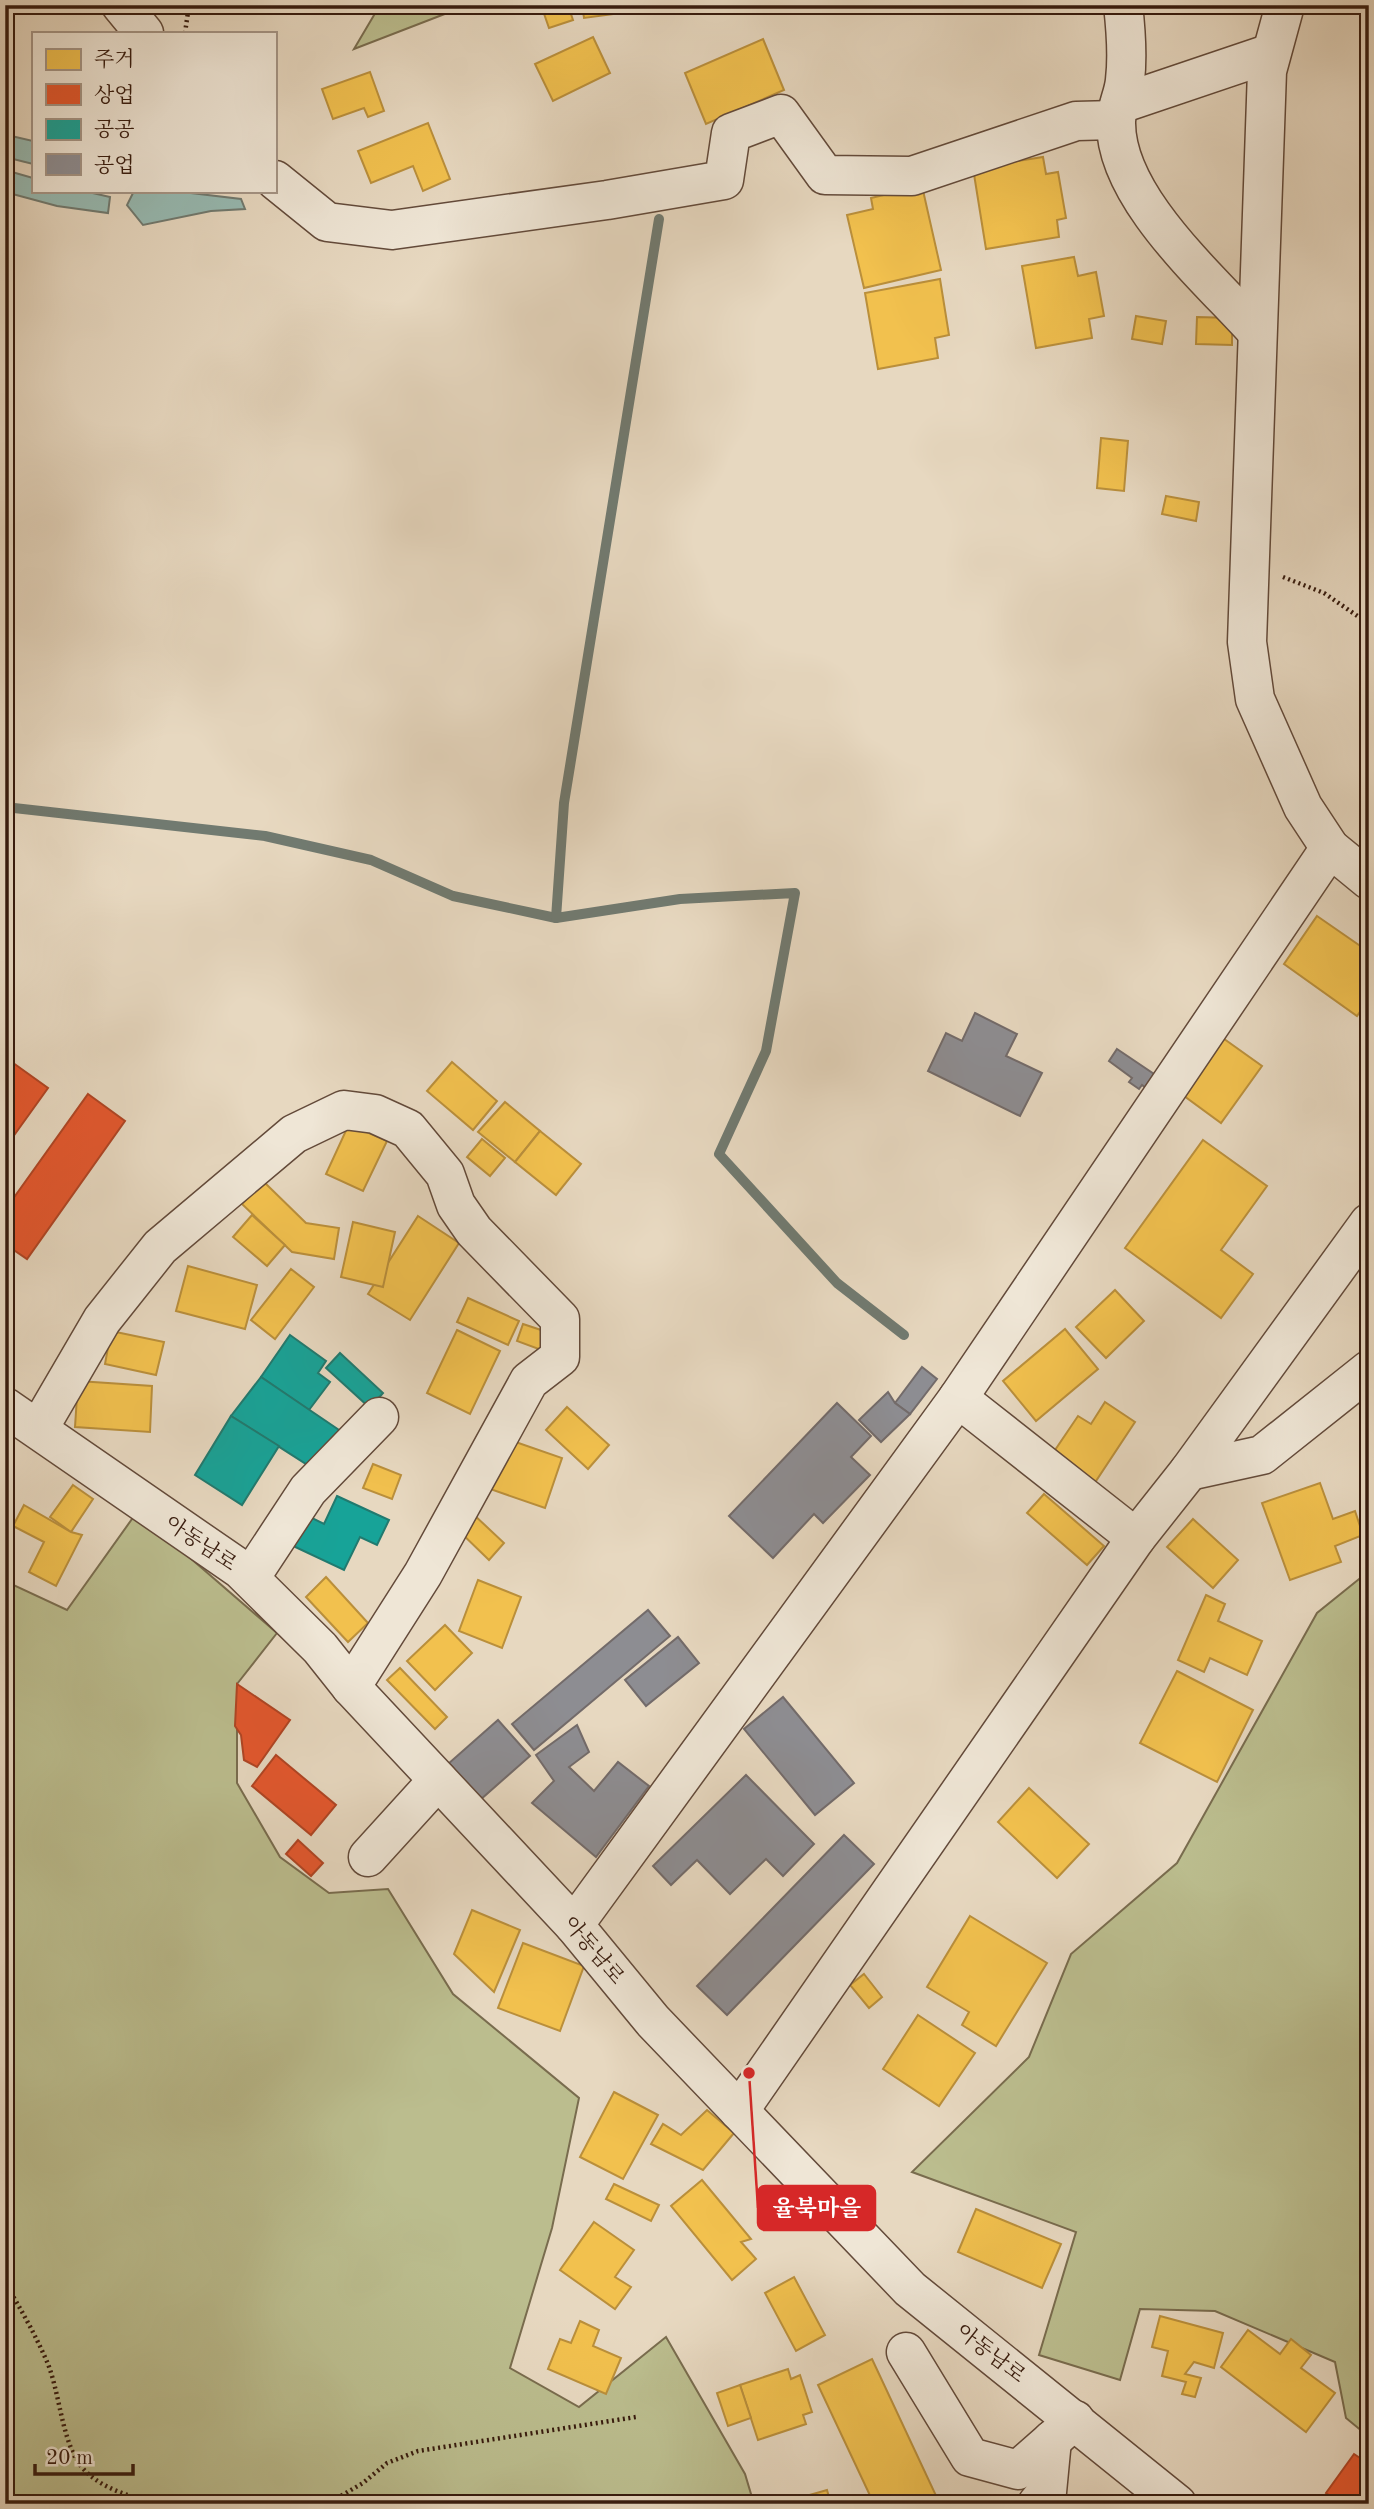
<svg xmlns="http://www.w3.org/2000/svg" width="1374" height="2509" viewBox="0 0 1374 2509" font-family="'Old Standard TT','Noto Serif KR',serif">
	<rect width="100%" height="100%" fill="#e7d8c0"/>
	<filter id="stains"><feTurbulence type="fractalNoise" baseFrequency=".00286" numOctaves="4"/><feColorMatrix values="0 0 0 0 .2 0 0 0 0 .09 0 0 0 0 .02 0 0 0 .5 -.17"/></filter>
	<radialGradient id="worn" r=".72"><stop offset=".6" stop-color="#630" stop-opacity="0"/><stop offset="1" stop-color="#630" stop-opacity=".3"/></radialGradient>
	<!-- green -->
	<g fill="#bbbd8e" stroke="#796c4e" stroke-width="2">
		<path d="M380 5H468L354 49Z"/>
		<path d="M137 1512 277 1633 237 1684V1783L280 1857 329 1893 388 1889 453 1994 579 2098 552 2228 510 2368 579 2407 666 2337 745 2474 754 2504H5V1581L67 1610Z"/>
		<path d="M1369 1571V2437L1346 2418 1335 2362 1215 2311 1140 2309 1120 2380 1039 2355 1076 2232 912 2172 1029 2057 1071 1954 1177 1863 1317 1613Z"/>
	</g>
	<!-- water -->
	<g fill="#97bab2" stroke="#717a70" stroke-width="2">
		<path d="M7 135 33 141V164L5 157Z"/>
		<path d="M5 170 33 178V191H84L110 197 108 213 57 206 5 192Z"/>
		<path d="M134 191H174L241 199 245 209 211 211 143 225 127 205Z"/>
	</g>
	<!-- homes -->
	<g fill="#f2c14e" stroke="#ba8f3b" stroke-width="2">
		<path d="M541 5H568L573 20 549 28Z"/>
		<path d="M582 5H636L637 11 584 18Z"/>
		<path d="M593 37 610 73 553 101 535 64Z"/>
		<path d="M763 39 784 90 706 124 685 73Z"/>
		<path d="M370 72 384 111 368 117 364 108 333 119 322 89Z"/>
		<path d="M428 123 450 179 423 191 413 166 371 183 358 151Z"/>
		<path d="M1043 157 1046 174 1058 172 1066 218 1057 220 1059 237 986 249 973 168Z"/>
		<path d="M922 186 941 270 864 288 847 215 873 209 871 198Z"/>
		<path d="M1074 257 1078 276 1096 272 1104 316 1089 319 1092 338 1036 348 1022 266Z"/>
		<path d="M940 279 949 335 935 338 938 358 878 369 865 293Z"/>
		<path d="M1136 316 1166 321 1162 344 1132 339Z"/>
		<path d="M1197 317 1232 318V345L1196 344Z"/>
		<path d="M1101 438 1128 441 1124 491 1097 488Z"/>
		<path d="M1166 496 1199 502 1196 521 1162 514Z"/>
		<path d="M1317 916 1369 952V999L1357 1016 1284 964Z"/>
		<path d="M1220 1036 1262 1066 1221 1123 1180 1093Z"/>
		<path d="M452 1062 497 1101 473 1130 427 1091Z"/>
		<path d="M505 1102 540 1131 515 1162 478 1132Z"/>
		<path d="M349 1124 387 1141 363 1191 326 1174Z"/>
		<path d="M540 1131 581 1164 556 1195 515 1162Z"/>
		<path d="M482 1139 505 1158 490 1176 467 1157Z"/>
		<path d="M1203 1140 1267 1186 1221 1250 1253 1274 1221 1318 1125 1248Z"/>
		<path d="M264 1182 306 1223 339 1228 334 1259 292 1252 242 1204Z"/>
		<path d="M252 1215 285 1245 267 1266 233 1237Z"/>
		<path d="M418 1216 459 1243 410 1320 368 1294Z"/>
		<path d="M353 1222 395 1232 383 1287 341 1277Z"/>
		<path d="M188 1266 257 1285 245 1329 176 1311Z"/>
		<path d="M291 1269 314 1287 275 1339 251 1320Z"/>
		<path d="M1115 1290 1144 1321 1106 1358 1076 1327Z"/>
		<path d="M468 1298 519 1321 508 1345 457 1322Z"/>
		<path d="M523 1324 550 1333 544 1351 517 1341Z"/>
		<path d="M1065 1329 1098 1369 1036 1421 1003 1381Z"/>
		<path d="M457 1330 500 1351 470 1414 427 1393Z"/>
		<path d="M111 1331 164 1342 156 1375 105 1364Z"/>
		<path d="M78 1381 152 1386 150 1432 75 1427Z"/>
		<path d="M1105 1402 1135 1422 1092 1487 1049 1459 1078 1416 1091 1424Z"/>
		<path d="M567 1407 609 1445 588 1469 546 1430Z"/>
		<path d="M507 1439 562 1458 545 1508 490 1489Z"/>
		<path d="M373 1464 401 1475 392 1499 363 1488Z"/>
		<path d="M1320 1483 1333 1519 1355 1511 1363 1535 1335 1546 1341 1562 1290 1580 1262 1503Z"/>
		<path d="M73 1485 93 1499 71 1532 50 1517Z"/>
		<path d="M1044 1494 1104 1546 1087 1565 1027 1513Z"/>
		<path d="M24 1505 71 1532 82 1535 56 1586 29 1572 44 1542 13 1526Z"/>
		<path d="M472 1513 504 1543 489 1560 457 1529Z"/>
		<path d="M1193 1519 1238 1560 1213 1588 1167 1547Z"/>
		<path d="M326 1577 368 1623 348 1642 306 1597Z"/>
		<path d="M478 1580 521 1597 502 1648 459 1631Z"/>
		<path d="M1206 1595 1225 1604 1218 1621 1262 1641 1247 1675 1210 1658 1204 1672 1178 1660Z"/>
		<path d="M445 1625 472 1653 435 1690 407 1661Z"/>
		<path d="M400 1668 447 1717 435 1729 387 1680Z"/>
		<path d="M1177 1671 1253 1710 1217 1782 1140 1743Z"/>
		<path d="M1029 1788 1089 1844 1057 1878 998 1822Z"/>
		<path d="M472 1910 520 1930 494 1992 454 1954Z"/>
		<path d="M970 1916 1047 1963 996 2046 962 2025 969 2012 927 1987Z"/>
		<path d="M523 1943 584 1966 560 2031 498 2008Z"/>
		<path d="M864 1974 882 1997 869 2008 850 1985Z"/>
		<path d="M918 2015 975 2053 939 2106 883 2069Z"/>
		<path d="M614 2092 658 2115 623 2179 580 2157Z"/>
		<path d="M707 2110 734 2133 703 2170 651 2144 663 2124 681 2135Z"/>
		<path d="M702 2180 751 2239 741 2242 756 2259 732 2280 671 2206Z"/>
		<path d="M614 2184 659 2205 651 2221 606 2199Z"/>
		<path d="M976 2209 1061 2244 1042 2288 958 2252Z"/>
		<path d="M594 2222 634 2250 615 2277 631 2287 615 2309 560 2270Z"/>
		<path d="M794 2277 825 2335 796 2351 765 2293Z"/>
		<path d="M1160 2316 1223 2333 1214 2368 1194 2362 1185 2374 1201 2378 1195 2397 1182 2394 1186 2382 1162 2376 1168 2351 1152 2347Z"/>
		<path d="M580 2321 599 2330 593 2346 621 2358 606 2394 548 2369 560 2339 571 2343Z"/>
		<path d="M1248 2330 1280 2354 1291 2339 1311 2355 1301 2368 1335 2393 1306 2432 1221 2367Z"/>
		<path d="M872 2359 939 2502 935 2504H874L818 2385Z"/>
		<path d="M788 2369 791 2379 800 2375 812 2412 803 2415 806 2424 758 2440 740 2385Z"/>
		<path d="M740 2385 751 2418 728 2426 717 2393Z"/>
		<path d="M827 2490 831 2504H778Z"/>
	</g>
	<!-- shops -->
	<g fill="#e4572e" stroke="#b04524" stroke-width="2">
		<path d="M9 1060 48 1088 5 1148V1065Z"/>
		<path d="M88 1094 125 1121 27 1259 5 1244V1210Z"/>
		<path d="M237 1684 290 1720 257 1767 244 1760 241 1735 235 1726Z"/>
		<path d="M276 1755 336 1805 311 1835 252 1786Z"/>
		<path d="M298 1840 323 1863 311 1876 286 1854Z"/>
		<path d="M1354 2454 1369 2464V2504H1341L1326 2493Z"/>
	</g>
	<!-- public -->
	<g fill="#17a398" stroke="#217a6f" stroke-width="2">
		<path d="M290 1335 326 1361 318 1373 330 1382 309 1410 261 1377Z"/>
		<path d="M340 1353 383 1393 370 1408 326 1368Z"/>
		<path d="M261 1377 342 1432 317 1471 231 1416Z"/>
		<path d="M231 1416 279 1446 242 1505 195 1475Z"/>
		<path d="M337 1496 389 1520 377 1545 360 1537 344 1570 291 1545 306 1515 324 1524Z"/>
	</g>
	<!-- industry -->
	<g fill="#8d8d92" stroke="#736b6a" stroke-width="2">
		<path d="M975 1013 1017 1034 1006 1056 1042 1073 1020 1116 928 1071 946 1033 962 1041Z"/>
		<path d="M1117 1049 1157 1076 1147 1089 1142 1085 1139 1089 1129 1082 1132 1078 1109 1061Z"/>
		<path d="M922 1367 937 1379 910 1414 895 1403Z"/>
		<path d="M888 1392 895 1403 910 1414 881 1442 859 1420Z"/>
		<path d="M837 1403 871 1436 851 1457 870 1475 823 1523 814 1514 773 1558 729 1516Z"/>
		<path d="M648 1610 670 1636 534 1750 512 1724Z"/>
		<path d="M678 1637 699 1663 646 1706 625 1680Z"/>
		<path d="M783 1697 854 1783 815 1815 744 1729Z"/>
		<path d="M498 1720 530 1756 480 1800 448 1764Z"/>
		<path d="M577 1725 589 1752 569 1767 594 1791 618 1762 649 1786 596 1857 532 1803 554 1781 536 1755Z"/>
		<path d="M746 1775 814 1844 783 1876 766 1859 730 1894 697 1860 671 1885 653 1866Z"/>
		<path d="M844 1835 874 1864 727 2015 697 1986Z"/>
	</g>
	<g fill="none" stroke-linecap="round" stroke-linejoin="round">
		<!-- stream -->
		<g stroke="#717a70" stroke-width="10">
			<path d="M5 807 265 836 371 860 453 896 556 918 680 899 795 893 766 1051 719 1154 837 1283 904 1335"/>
			<path d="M556 918 564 803 659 219"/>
		</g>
		<!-- minor casing -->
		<g stroke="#634a3a" stroke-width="41">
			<g id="minor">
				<path d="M121 5 144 33"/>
				<path d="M1123 5C1126 31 1128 55 1125 80 1124 94 1116 108 1116 122 1115 198 1210 279 1257 332"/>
				<path d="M1285 5 1267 71 1247 642 1255 699 1303 807 1330 848 1369 880"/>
				<path d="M1120 104 1271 53"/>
				<path d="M275 180 327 222 392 230 607 200 724 180 731 133 781 114 825 175 912 176 1076 121 1115 120"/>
				<path d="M958 1398 1136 1538"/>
				<path d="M5 1407 240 1569 320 1648 351 1687 574 1925 653 2021 910 2289 1177 2504"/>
				<path d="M39 1428 102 1320 160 1247 294 1134 344 1110 375 1114 408 1129 445 1174 456 1205 474 1231 560 1319V1357L529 1381 423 1574 351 1687"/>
				<path d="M1189 1471 1262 1455 1369 1370"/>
				<path d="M250 1578 308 1490 379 1417"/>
				<path d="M368 1857 438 1780"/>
				<path d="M574 1925 958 1398 1330 848"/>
				<path d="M739 2111 1136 1538 1189 1471 1369 1223"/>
				<path d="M906 2352 970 2457 1018 2470 1075 2420"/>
				<path d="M1037 2504 1047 2492 1052 2440"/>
			</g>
		</g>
		<!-- path -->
		<g stroke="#371b0e" stroke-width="4.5" stroke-dasharray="2 3.5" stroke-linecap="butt">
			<path d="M185 33 189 5"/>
			<path d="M1283 577 1324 593 1369 624"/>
			<path d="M5 2283C21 2309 36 2336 48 2364 59 2393 61 2429 75 2457 91 2488 137 2500 168 2504"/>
			<path d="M205 2504 256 2501 293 2504"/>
			<path d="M327 2504 363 2483 387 2463 418 2451 636 2417"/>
		</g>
		<!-- minor -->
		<use href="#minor" stroke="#efe6d6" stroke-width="38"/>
	</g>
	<g text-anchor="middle" stroke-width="7" stroke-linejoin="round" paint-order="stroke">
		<!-- street labels -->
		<g font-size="21" fill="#371b0e" stroke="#efe6d6">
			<text transform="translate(201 1543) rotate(34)" y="7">아동남로</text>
			<text transform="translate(594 1950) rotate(50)" y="7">아동남로</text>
			<text transform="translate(991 2353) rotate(38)" y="7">아동남로</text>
		</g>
	</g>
	<!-- callouts -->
	<path fill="none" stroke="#d62828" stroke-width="2.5" d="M749 2073L758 2208"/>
	<circle fill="#d62828" stroke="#efe6d6" stroke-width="2.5" cx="749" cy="2073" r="7"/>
	<rect fill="#d62828" stroke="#d62828" stroke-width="2.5" x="758" y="2186" width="117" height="44" rx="7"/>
	<g font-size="23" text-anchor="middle" font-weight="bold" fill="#fff">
		<text x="817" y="2216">율북마을</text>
	</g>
	<!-- margin -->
	<rect width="1374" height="2509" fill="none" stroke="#e7d8c0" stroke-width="28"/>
	<rect x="7" y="7" width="1360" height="2495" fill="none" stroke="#371b0e" stroke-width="3.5"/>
	<rect x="14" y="14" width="1346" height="2481" fill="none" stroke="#371b0e" stroke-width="2"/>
	<!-- legend -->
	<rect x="32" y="32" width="245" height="161" fill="#efe6d6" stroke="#a59586" stroke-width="2"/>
	<rect x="46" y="49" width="35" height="21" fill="#f2c14e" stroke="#a59586" stroke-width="2"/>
	<text x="94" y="66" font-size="21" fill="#371b0e">주거</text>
	<rect x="46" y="84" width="35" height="21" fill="#e4572e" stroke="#a59586" stroke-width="2"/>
	<text x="94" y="102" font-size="21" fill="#371b0e">상업</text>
	<rect x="46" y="119" width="35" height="21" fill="#17a398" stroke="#a59586" stroke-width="2"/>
	<text x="94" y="136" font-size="21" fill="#371b0e">공공</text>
	<rect x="46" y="154" width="35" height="21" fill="#8d8d92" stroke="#a59586" stroke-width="2"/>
	<text x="94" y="172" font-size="21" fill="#371b0e">공업</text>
	<!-- scale -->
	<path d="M35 2464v10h98v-10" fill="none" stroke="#371b0e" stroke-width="3.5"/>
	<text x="46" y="2464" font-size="21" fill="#371b0e" stroke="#efe6d6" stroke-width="5" paint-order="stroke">20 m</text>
	<rect width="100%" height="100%" filter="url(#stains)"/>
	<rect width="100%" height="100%" fill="url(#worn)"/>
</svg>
